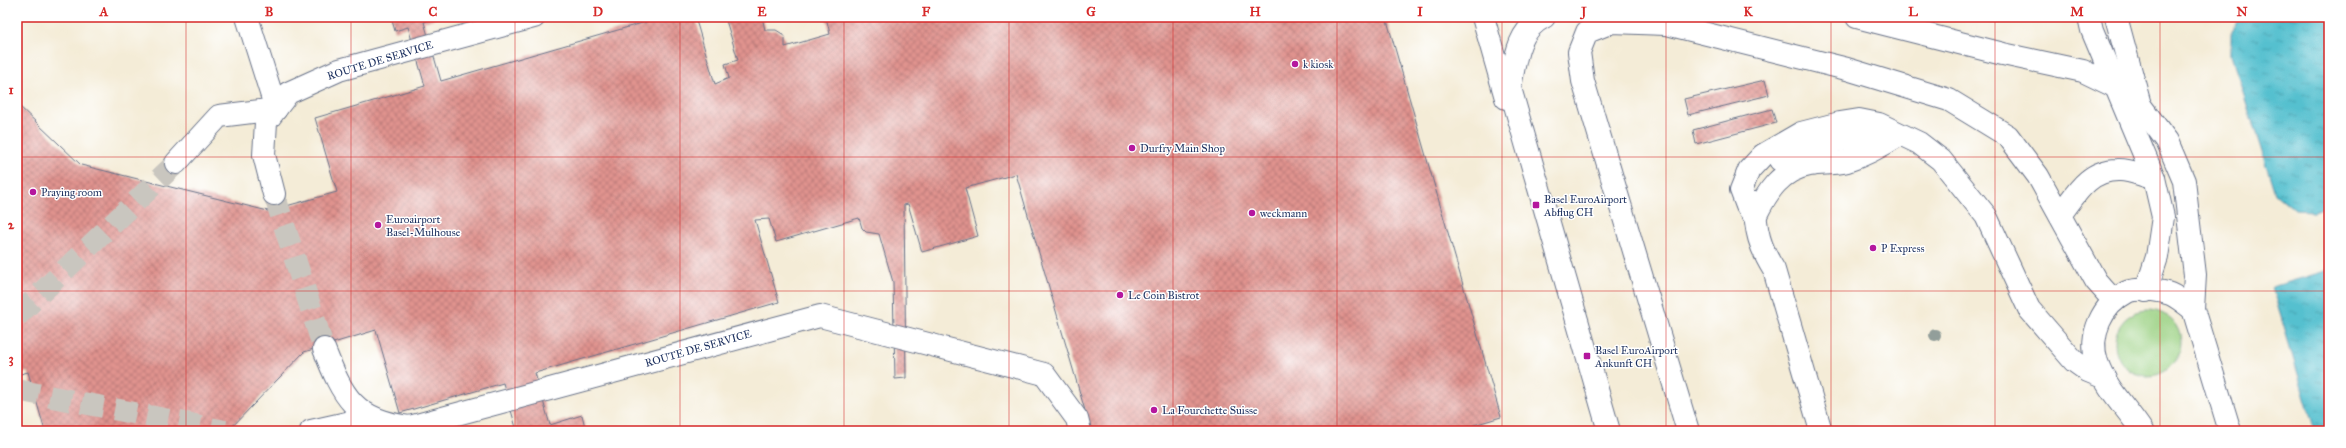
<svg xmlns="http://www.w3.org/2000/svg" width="2346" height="448" viewBox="0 0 2346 448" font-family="'IM FELL Great Primer',serif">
	<defs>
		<pattern id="water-ripples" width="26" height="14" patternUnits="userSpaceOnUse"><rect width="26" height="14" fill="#54c0cf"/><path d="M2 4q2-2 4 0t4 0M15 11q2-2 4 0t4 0" fill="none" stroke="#459cab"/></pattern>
		<pattern id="building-cross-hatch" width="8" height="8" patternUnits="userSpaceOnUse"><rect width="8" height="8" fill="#e0938e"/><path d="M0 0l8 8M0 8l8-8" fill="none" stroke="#b57877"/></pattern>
	</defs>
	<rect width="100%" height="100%" fill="#fff"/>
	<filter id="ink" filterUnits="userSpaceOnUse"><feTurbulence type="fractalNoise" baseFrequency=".025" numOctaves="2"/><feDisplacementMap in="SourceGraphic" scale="8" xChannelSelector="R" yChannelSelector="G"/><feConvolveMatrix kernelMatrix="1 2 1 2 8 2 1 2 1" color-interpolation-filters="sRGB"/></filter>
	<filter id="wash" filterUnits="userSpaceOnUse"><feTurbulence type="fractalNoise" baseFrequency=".012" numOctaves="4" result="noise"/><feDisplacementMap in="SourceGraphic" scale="16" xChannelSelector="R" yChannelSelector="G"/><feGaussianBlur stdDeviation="0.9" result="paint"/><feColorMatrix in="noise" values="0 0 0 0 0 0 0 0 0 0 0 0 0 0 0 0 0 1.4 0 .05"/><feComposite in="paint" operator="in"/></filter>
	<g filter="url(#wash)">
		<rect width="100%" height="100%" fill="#f4ecd7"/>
		<!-- green -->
		<circle fill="#9ad081" stroke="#5a8070" cx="2148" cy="343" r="33"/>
		<!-- water -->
		<g fill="url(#water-ripples)" stroke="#387896">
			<path d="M2240 17H2329V206L2313 211 2295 210 2275 193 2231 55V34Z"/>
			<path d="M2329 270V431H2315L2272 287Z"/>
		</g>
		<g id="blocks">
			<!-- building -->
			<g fill="url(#building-cross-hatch)">
				<path d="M391 17H440L424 22 441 81 663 17H695L715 84 729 78 725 64 738 60 725 17H762L765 30H776L781 33 785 38V47L830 34 826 17H1386L1501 417 1454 431H1091L1016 174 965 188 978 236 922 252 908 204 904 205 906 378 895 379 893 282 879 234 866 232 862 228 859 218 776 242 769 219 755 220 779 302 535 373 550 425 582 415 586 431H517L503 383 400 413 376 330 304 352 228 431H45L28 372 17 375V343L19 342 17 334V104L81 165 268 211 337 192 315 118 425 86 408 27 395 31Z"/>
				<path d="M1765 80 1769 95 1688 115 1684 99Z"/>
				<path d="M1772 109 1776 123 1696 144 1693 130Z"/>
			</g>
		</g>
	</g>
	<g filter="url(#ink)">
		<use href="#blocks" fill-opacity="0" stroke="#677188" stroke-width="1"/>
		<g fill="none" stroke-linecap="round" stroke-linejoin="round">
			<!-- minor-tunnel -->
			<g stroke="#c9c6bf" stroke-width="22" stroke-dasharray="22 11" stroke-linecap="butt">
				<path d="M274 194 324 349"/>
				<path d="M17 316 176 163"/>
				<path d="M17 390 225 431"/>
			</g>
			<!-- minor casing -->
			<g stroke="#677188" stroke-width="24">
				<g id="minor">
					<path d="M1483 17 1506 98"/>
					<path d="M1544 17C1517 30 1515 61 1510 88L1609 431"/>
					<path d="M1651 17 1667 24 1847 69 1949 100 2008 136 2038 176 2096 281 2114 301"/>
					<path d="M1857 17 2003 54 2083 71 2114 86 2140 105 2167 141 2184 181 2195 275 2193 309 2230 431"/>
					<path d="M2089 17 2092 30 2154 178 2163 217 2157 257 2146 291"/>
					<path d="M2116 17 2140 105"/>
					<path d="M1666 24 1612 22 1587 32 1579 52 1583 81 1688 431"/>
					<path d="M1780 160C1815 143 1851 136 1891 135"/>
					<path d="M176 163 219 116 276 109 247 17"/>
					<path d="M274 194 264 155 266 122 288 93 339 70 534 17"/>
					<path d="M1755 203C1755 230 1760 248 1774 270L1821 431"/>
					<path d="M2060 215C2076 194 2088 170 2118 170 2129 169 2143 176 2154 178"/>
					<path d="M1755 217 1747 206 1741 190 1749 170 1763 155 1801 133 1840 123 1859 120 1879 124 1919 143 1941 160 1986 216 2029 309 2074 361 2088 371 2105 378"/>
					<path d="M1755 217C1767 192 1780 170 1810 165 1822 163 1835 164 1847 161 1866 155 1882 146 1899 135"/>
					<path d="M324 349C343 397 354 420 409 427L820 316 1044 374 1077 419 1080 431"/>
					<path d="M311 431 369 418 371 428"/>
					<path d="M2142 431C2127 408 2106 389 2097 362 2088 335 2102 305 2127 292 2135 288 2158 290 2167 293 2176 295 2185 304 2193 309"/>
				</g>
			</g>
			<!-- minor -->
			<use href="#minor" stroke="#fff" stroke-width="22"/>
		</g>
		<!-- trees -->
		<circle fill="#929e9a" cx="1935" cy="335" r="6"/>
	</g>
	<!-- grid -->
	<path fill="none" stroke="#d62828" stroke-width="1" stroke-opacity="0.55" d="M186 17V431M351 17V431M515 17V431M680 17V431M844 17V431M1009 17V431M1173 17V431M1337 17V431M1502 17V431M1666 17V431M1831 17V431M1995 17V431M2160 17V431M17 157H2329M17 291H2329"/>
	<!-- markers -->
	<g fill="#b5179e" stroke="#fff" stroke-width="1.5">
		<circle cx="1295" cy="64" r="4"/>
		<circle cx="1132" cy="148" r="4"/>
		<circle cx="33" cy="192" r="4"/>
		<rect x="1532" y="201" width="8" height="8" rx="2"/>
		<circle cx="1252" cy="213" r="4"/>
		<circle cx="378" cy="225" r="4"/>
		<circle cx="1873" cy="248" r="4"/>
		<circle cx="1120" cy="295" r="4"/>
		<rect x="1583" y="352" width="8" height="8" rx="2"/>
		<circle cx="1154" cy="410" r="4"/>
	</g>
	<g text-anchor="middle" stroke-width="3" stroke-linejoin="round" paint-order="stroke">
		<!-- street labels -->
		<g font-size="11" fill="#1b2f5e" stroke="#fff">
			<text transform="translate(380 60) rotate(-17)" y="4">ROUTE DE SERVICE</text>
			<text transform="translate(698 348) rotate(-16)" y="4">ROUTE DE SERVICE</text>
		</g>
		<!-- poi labels -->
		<g font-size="11" fill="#1b2f5e" stroke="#fff" text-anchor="start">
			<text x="1303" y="68">k kiosk</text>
			<text x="1140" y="152">Durfry Main Shop</text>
			<text x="41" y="196">Praying room</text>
			<text x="1544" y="203">Basel EuroAirport<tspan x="1544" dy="13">Abflug CH</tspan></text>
			<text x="1260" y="217">weckmann</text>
			<text x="386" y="223">Euroairport<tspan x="386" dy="13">Basel-Mulhouse</tspan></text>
			<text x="1881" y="252">P Express</text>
			<text x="1128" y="299">Le Coin Bistrot</text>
			<text x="1595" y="354">Basel EuroAirport<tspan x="1595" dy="13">Ankunft CH</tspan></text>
			<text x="1162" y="414">La Fourchette Suisse</text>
		</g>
	</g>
	<!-- margin -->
	<rect width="2346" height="448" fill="none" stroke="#fff" stroke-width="44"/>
	<rect x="22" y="22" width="2302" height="404" fill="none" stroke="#d62828" stroke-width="1.5"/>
	<g font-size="13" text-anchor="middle" font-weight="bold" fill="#d62828">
		<text x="104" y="16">A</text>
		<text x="269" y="16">B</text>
		<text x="433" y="16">C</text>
		<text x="598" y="16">D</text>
		<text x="762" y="16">E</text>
		<text x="926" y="16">F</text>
		<text x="1091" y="16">G</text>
		<text x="1255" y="16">H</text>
		<text x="1420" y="16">I</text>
		<text x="1584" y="16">J</text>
		<text x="1748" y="16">K</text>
		<text x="1913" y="16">L</text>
		<text x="2077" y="16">M</text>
		<text x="2242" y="16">N</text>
		<text x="11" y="94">1</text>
		<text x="11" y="229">2</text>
		<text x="11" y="363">3</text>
	</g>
</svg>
